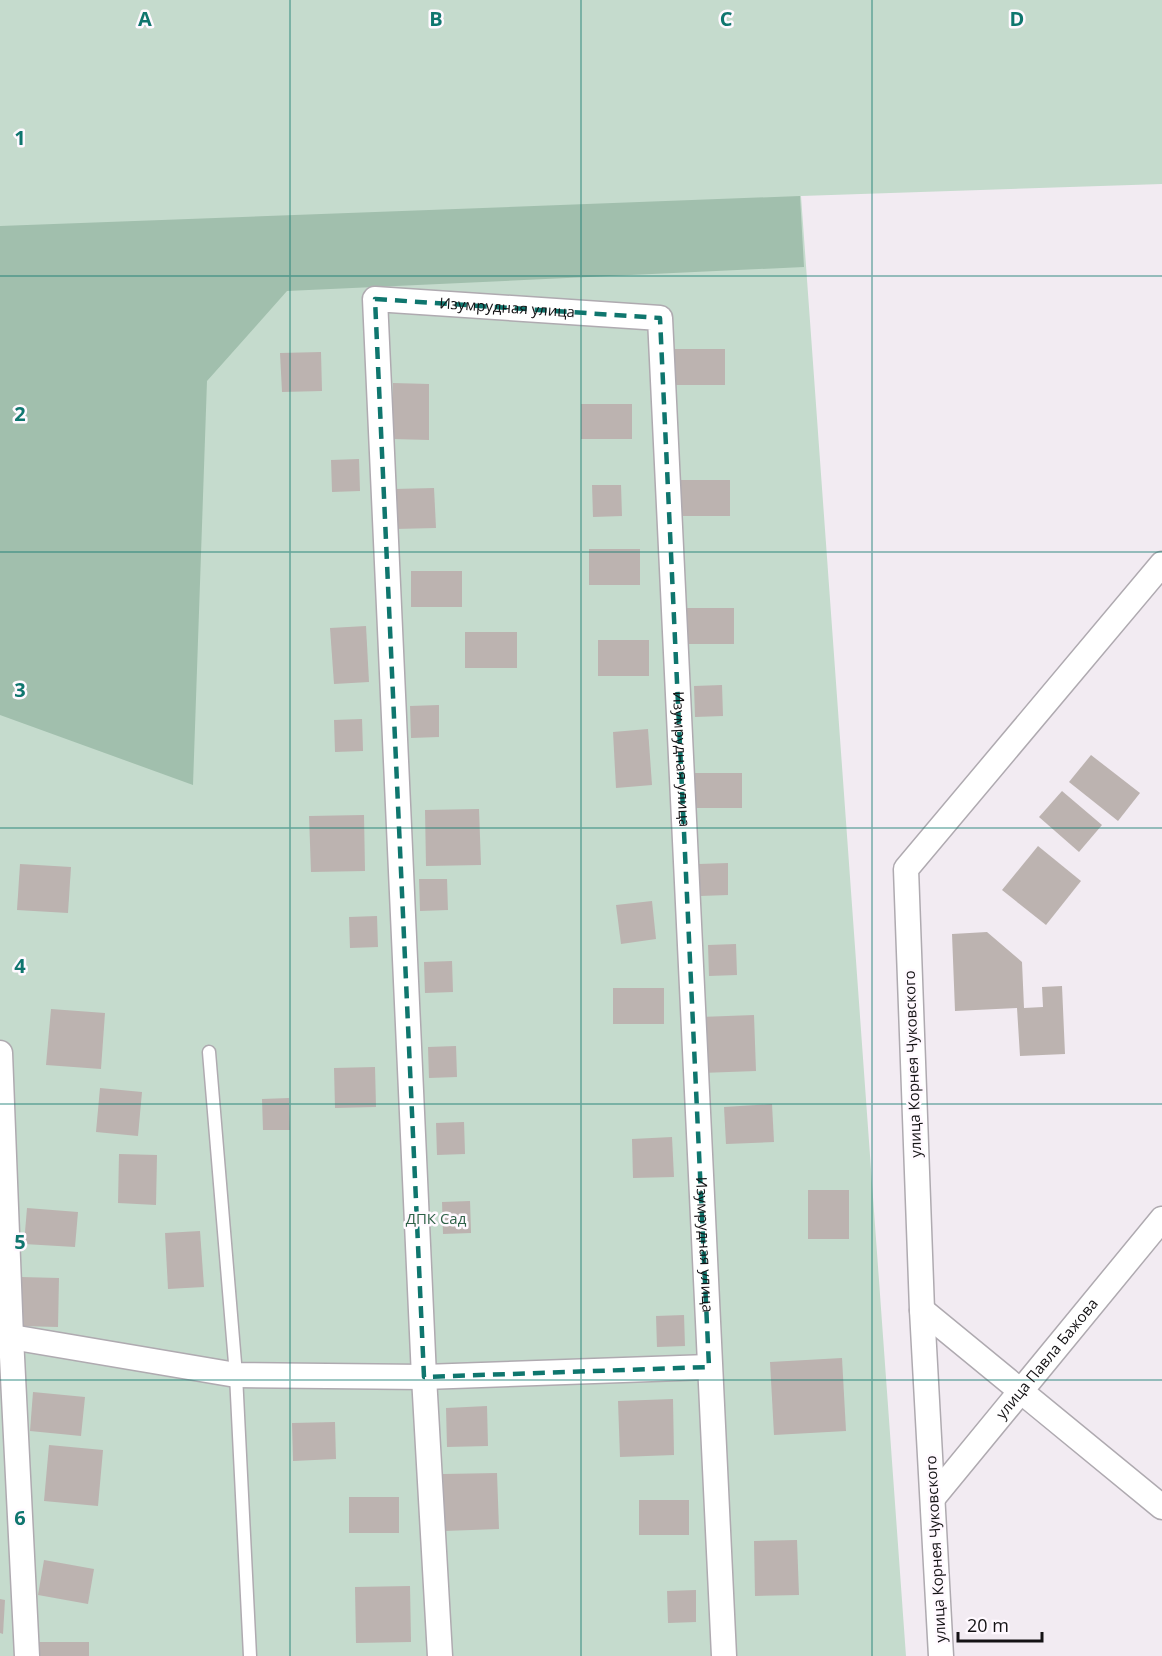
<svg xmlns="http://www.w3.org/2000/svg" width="1162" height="1656" viewBox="0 0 1162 1656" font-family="'Open Sans',sans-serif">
	<rect width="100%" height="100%" fill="#f2ebf2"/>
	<!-- green -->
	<path fill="#c5dbcd" d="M0 0H1162V184L801 196 906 1656H0Z"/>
	<!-- forest -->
	<path fill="#a1bfad" d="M800 196 804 267 287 291 207 381 193 785 0 715V226Z"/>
	<!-- building -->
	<g fill="#bcb3b0">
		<rect x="674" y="349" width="51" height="36"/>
		<path d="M321 352 322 391 282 392 280 353Z"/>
		<path d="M393 383 429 384V440L393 439Z"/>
		<rect x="581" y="404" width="51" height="35"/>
		<path d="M359 459 360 491 332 492 331 460Z"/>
		<rect x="680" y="480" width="50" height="36"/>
		<path d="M592 485H621L622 516 593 517Z"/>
		<path d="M434 488 436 528 395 529 394 489Z"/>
		<rect x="589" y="549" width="51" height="36"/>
		<rect x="411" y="571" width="51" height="36"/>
		<rect x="683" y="608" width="51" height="36"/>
		<path d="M366 626 369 682 334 684 330 628Z"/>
		<rect x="465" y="632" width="52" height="36"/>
		<rect x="598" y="640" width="51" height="36"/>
		<path d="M722 685 723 716 695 717 694 686Z"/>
		<path d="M439 705V737L411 738 410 706Z"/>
		<path d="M362 719 363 751 335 752 334 720Z"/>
		<path d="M648 729 652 785 616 788 613 732Z"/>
		<path d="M1091 755 1140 793 1118 821 1069 782Z"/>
		<rect x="691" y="773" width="51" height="35"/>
		<path d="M1062 791 1102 825 1079 852 1039 817Z"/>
		<path d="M479 809 481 865 426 866 425 810Z"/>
		<path d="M364 815 365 871 311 872 309 816Z"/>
		<path d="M1038 846 1081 881 1046 925 1002 890Z"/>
		<path d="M728 863V895L700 896 699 864Z"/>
		<path d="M20 864 71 867 68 913 17 910Z"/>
		<path d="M419 879H447L448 910 420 911Z"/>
		<path d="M652 901 656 939 621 944 616 905Z"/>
		<path d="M377 916 378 947 350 948 349 917Z"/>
		<path d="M987 932 1022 962 1024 1008 1043 1007 1042 987 1062 986 1065 1054 1020 1056 1017 1008 955 1011 952 934Z"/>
		<path d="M736 944 737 975 709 976 708 945Z"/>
		<path d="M452 961 453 992 425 993 424 962Z"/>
		<rect x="613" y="988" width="51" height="36"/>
		<path d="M51 1009 105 1013 101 1069 46 1065Z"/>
		<path d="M754 1015 756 1071 701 1073 700 1017Z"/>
		<path d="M456 1046 457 1077 429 1078 428 1047Z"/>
		<path d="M375 1067 376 1107 335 1108 334 1068Z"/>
		<path d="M100 1088 142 1092 138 1136 96 1132Z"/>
		<path d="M289 1098 290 1130H263L262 1099Z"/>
		<path d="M772 1104 774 1142 726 1144 724 1107Z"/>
		<path d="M464 1122 465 1154 437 1155 436 1123Z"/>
		<path d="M672 1137 674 1177 633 1178 632 1139Z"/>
		<path d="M119 1154 157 1155 156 1205 118 1203Z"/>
		<rect x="808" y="1190" width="41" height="49"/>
		<path d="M470 1201 471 1233 443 1234 442 1202Z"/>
		<path d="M27 1208 78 1212 75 1247 24 1244Z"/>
		<path d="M200 1231 204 1287 168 1289 165 1233Z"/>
		<path d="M21 1277 59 1278 58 1327 19 1326Z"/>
		<path d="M684 1315 685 1346 657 1347 656 1316Z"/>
		<path d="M842 1358 846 1431 774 1435 770 1362Z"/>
		<path d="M33 1392 85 1397 81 1436 30 1431Z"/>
		<path d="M673 1399 674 1455 620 1457 618 1401Z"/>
		<path d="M487 1406 488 1446 447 1447 446 1408Z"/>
		<path d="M335 1422 336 1459 293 1461 292 1423Z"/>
		<path d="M49 1445 103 1450 98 1506 44 1501Z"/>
		<path d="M497 1473 499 1529 444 1531 443 1474Z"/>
		<rect x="349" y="1497" width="50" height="36"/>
		<rect x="639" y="1500" width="50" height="35"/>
		<path d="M797 1540 799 1595 755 1596 754 1541Z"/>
		<path d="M44 1560 94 1569 88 1604 38 1595Z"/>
		<path d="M410 1586 411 1642 356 1643 355 1587Z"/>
		<path d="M696 1590V1622L668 1623 667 1591Z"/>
		<path d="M0 1599 5 1600 3 1634 0 1633Z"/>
		<rect x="38" y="1642" width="51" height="14"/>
	</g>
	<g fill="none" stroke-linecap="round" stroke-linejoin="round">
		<!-- lane casing -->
		<g stroke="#afaab0" stroke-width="15">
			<path id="lane" d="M209 1052 236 1375 250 1656"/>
		</g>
		<!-- street casing -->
		<g stroke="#afaab0" stroke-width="27">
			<g id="street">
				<path d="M0 1053 11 1337 27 1656"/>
				<path d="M922 1310 1162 1507"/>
				<path d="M0 1335 236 1375 424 1377 709 1367"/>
				<path id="s1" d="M933 1498 1162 1219"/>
				<path id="s2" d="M440 1656 424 1377 375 299 660 318 724 1656"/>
				<path d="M941 1656 922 1310 906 869 1162 564"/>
			</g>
		</g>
		<!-- lane -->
		<use href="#lane" stroke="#fff" stroke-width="12"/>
		<!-- street -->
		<use href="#street" stroke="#fff" stroke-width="24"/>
	</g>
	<!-- marked area -->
	<path fill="none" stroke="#0f766e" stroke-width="4.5" stroke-dasharray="12 8" stroke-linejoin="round" d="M375 299 660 318 709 1367 424 1377Z"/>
	<!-- grid -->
	<path fill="none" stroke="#0f766e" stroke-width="1.5" stroke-opacity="0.55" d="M290 0V1656M581 0V1656M872 0V1656M0 276H1162M0 552H1162M0 828H1162M0 1104H1162M0 1380H1162"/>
	<g text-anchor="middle" stroke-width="5" stroke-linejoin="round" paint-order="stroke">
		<!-- street labels -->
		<g font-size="15" fill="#141214" stroke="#fff9ff">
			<text dy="5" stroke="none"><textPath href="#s2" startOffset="1491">Изумрудная улица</textPath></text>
			<text dy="5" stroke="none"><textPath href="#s2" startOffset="2086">Изумрудная улица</textPath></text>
			<text transform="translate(913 1064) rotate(-92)" y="5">улица Корнея Чуковского</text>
			<text dy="5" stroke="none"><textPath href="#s2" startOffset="2572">Изумрудная улица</textPath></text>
			<text dy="5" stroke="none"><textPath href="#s1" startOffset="180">улица Павла Бажова</textPath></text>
			<text transform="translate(936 1549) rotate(-93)" y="5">улица Корнея Чуковского</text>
		</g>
		<!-- park labels -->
		<g font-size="15" fill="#2e6147" stroke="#fff9ff">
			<text x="436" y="1224">ДПК Сад</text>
		</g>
	</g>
	<g font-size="20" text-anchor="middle" font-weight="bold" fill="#0f766e" stroke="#fff9ff" stroke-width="5" stroke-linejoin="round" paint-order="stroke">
		<text x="145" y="26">A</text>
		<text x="436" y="26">B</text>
		<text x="726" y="26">C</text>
		<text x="1017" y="26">D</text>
		<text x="20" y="145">1</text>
		<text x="20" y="421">2</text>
		<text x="20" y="697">3</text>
		<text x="20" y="973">4</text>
		<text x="20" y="1249">5</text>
		<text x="20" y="1525">6</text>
	</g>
	<!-- scale -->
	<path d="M958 1632v9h84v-9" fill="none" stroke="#141214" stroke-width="3"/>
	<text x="967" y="1632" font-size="18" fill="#141214" stroke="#fff9ff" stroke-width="4.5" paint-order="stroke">20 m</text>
</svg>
